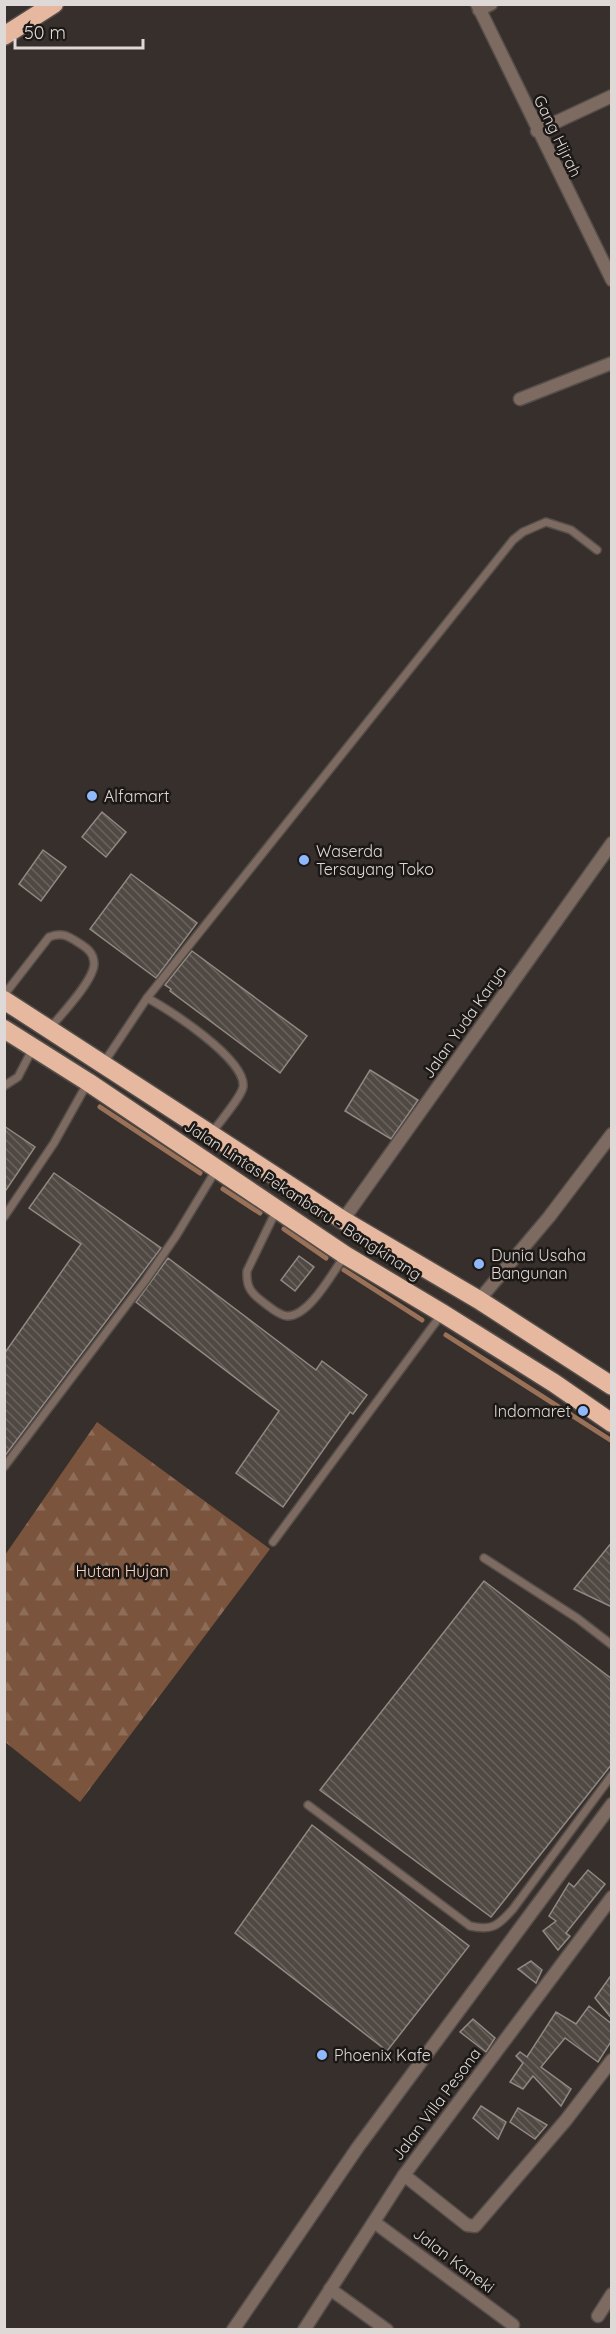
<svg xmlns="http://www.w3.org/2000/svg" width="616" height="2334" viewBox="0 0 616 2334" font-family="Quicksand,sans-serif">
	<defs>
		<pattern id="forest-firs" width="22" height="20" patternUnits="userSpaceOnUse" patternTransform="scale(1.5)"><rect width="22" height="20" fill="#7b543d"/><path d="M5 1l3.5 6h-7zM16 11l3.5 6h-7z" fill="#8d6c58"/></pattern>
		<pattern id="building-back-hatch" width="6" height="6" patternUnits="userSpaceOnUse" patternTransform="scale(1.5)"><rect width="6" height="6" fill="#504843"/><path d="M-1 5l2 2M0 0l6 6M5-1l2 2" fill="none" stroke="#69625d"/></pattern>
	</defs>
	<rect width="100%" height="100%" fill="#372f2b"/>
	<!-- forest -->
	<path fill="url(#forest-firs)" d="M97 1422 270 1549 80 1802 5 1742V1555Z"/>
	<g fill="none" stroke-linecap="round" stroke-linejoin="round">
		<!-- stream -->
		<g stroke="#997058" stroke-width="5">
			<path d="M100 1107 200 1173"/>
			<path d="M223 1189 260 1213"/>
			<path d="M284 1229 326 1258"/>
			<path d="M344 1270 422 1320"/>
			<path d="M446 1335 612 1441"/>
		</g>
	</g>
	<!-- building -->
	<g fill="url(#building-back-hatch)" stroke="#918883" stroke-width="1.5">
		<path d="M102 812 126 832 106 857 82 837Z"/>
		<path d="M43 850 66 867 41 901 19 884Z"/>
		<path d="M131 874 197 923 156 978 90 929Z"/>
		<path d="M192 951 307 1036 280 1073 170 991 171 989 165 985Z"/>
		<path d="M370 1070 418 1100 391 1139 345 1111Z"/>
		<path d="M4 1126 35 1147 4 1193Z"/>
		<path d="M54 1173 161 1248 4 1457V1354L81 1244 29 1208Z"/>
		<path d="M299 1256 314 1267 295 1291 281 1280Z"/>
		<path d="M168 1258 316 1370 322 1361 367 1395 353 1414 350 1412 283 1507 236 1473 279 1411 136 1302Z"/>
		<path d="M612 1542V1607L574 1589Z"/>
		<path d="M484 1581 612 1679V1764L491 1917 320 1790Z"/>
		<path d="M312 1825 469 1946 387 2051 235 1933Z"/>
		<path d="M588 1870 605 1884 566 1933 570 1936 558 1950 543 1931 556 1921 549 1916 569 1883 574 1887Z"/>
		<path d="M531 1961 542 1970 536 1983 518 1969Z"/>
		<path d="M612 1974V2019L595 1998Z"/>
		<path d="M589 2006 612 2024V2040L598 2062 565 2038 541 2067 571 2089 561 2106 533 2076 523 2089 510 2082 523 2063 516 2056 520 2052 527 2057 556 2012 576 2024Z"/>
		<path d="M473 2019 495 2038 486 2052 460 2032Z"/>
		<path d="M481 2106 506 2122 498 2139 473 2118Z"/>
		<path d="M518 2108 547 2125 535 2139 510 2122Z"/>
	</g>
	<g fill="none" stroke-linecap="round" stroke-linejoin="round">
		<!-- lane casing -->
		<g stroke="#554e4a" stroke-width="10">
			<g id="lane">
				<path d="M4 995 49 937C62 932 68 936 79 943 87 948 94 953 94 964 94 980 61 1015 50 1028"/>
				<path d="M147 998 513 540 523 532 546 522 571 530 597 550"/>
				<path d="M103 1064 147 998C169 1009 247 1060 243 1087 241 1098 219 1122 212 1133"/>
				<path d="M4 1086 18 1077 33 1048"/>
				<path d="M276 1211 247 1271C246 1287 251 1293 263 1302 270 1307 278 1315 287 1316 309 1317 332 1273 344 1257"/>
				<path d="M4 1217 54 1143 87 1084"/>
				<path d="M4 1467 145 1281 176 1236 216 1170"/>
				<path d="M273 1542 441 1315"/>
				<path d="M484 1558 577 1618 612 1645"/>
				<path d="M308 1805 470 1926C492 1931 498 1926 513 1909L612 1775"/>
			</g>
		</g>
		<!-- street casing -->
		<g stroke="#554e4a" stroke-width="15">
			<g id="street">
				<path d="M477 4 612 280"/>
				<path d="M479 10 491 4"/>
				<path d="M537 131 612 96"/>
				<path d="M520 399 612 363"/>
				<path d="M343 1220 612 843"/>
				<path d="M479 1300 549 1217 612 1134"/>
				<path d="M612 1897 404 2175 467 2225 475 2226 566 2120 612 2060"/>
				<path d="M374 2222 513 2325"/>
				<path d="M330 2289 387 2330"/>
				<path d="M598 2316 612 2294"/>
				<path d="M233 2330 358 2147 612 1804"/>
				<path d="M304 2330 404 2175"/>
			</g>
		</g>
		<!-- highway casing -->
		<g stroke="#554e4a" stroke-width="21">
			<g id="highway">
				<path d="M4 36 54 4"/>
				<path d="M4 1000 343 1220 479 1300 612 1386"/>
				<path d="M4 1029 88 1082 345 1255 442 1313 554 1383 612 1423"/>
			</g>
		</g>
		<!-- lane -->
		<use href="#lane" stroke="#7d6a60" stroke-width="7"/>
		<!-- street -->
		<use href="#street" stroke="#7d6a60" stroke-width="12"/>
		<!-- highway -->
		<use href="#highway" stroke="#e5b89f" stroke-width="18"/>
	</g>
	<!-- markers -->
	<g fill="#90b8fd" stroke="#1c1816" stroke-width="2">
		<circle cx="92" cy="796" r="6"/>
		<circle cx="304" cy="860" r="6"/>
		<circle cx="479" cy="1264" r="6"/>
		<circle cx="583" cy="1411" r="6"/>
		<circle cx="322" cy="2055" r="6"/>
	</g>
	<g text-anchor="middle" stroke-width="5" stroke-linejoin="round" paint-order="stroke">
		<!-- street labels -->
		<g font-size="16" fill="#ded9d6" stroke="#1c1816">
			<text transform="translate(558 136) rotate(64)" y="6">Gang Hijrah</text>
			<text transform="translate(464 1022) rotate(-55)" y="6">Jalan Yuda Karya</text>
			<text transform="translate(303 1200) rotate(33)" y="6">Jalan Lintas Pekanbaru - Bangkinang</text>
			<text transform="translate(436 2104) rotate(-53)" y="6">Jalan Villa Pesona</text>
			<text transform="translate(454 2260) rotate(37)" y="6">Jalan Kaneki</text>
		</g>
		<!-- poi labels -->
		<g font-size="16" fill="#ded9d6" stroke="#1c1816" text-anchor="start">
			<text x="104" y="802">Alfamart</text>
			<text x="316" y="857">Waserda<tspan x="316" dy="18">Tersayang Toko</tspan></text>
			<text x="491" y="1261">Dunia Usaha<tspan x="491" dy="18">Bangunan</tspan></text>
			<text x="571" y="1417" text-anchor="end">Indomaret</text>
			<text x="334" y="2061">Phoenix Kafe</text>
		</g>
		<!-- park labels -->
		<g font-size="16" fill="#ffd6bf" stroke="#1c1816">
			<text x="122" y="1577">Hutan Hujan</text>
		</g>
	</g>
	<!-- border -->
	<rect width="616" height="2334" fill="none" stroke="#ded9d6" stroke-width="12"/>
	<!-- scale -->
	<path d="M15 39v9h128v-9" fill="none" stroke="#ded9d6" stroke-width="3"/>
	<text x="24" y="39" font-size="18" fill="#ded9d6" stroke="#1c1816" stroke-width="4.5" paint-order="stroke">50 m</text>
</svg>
